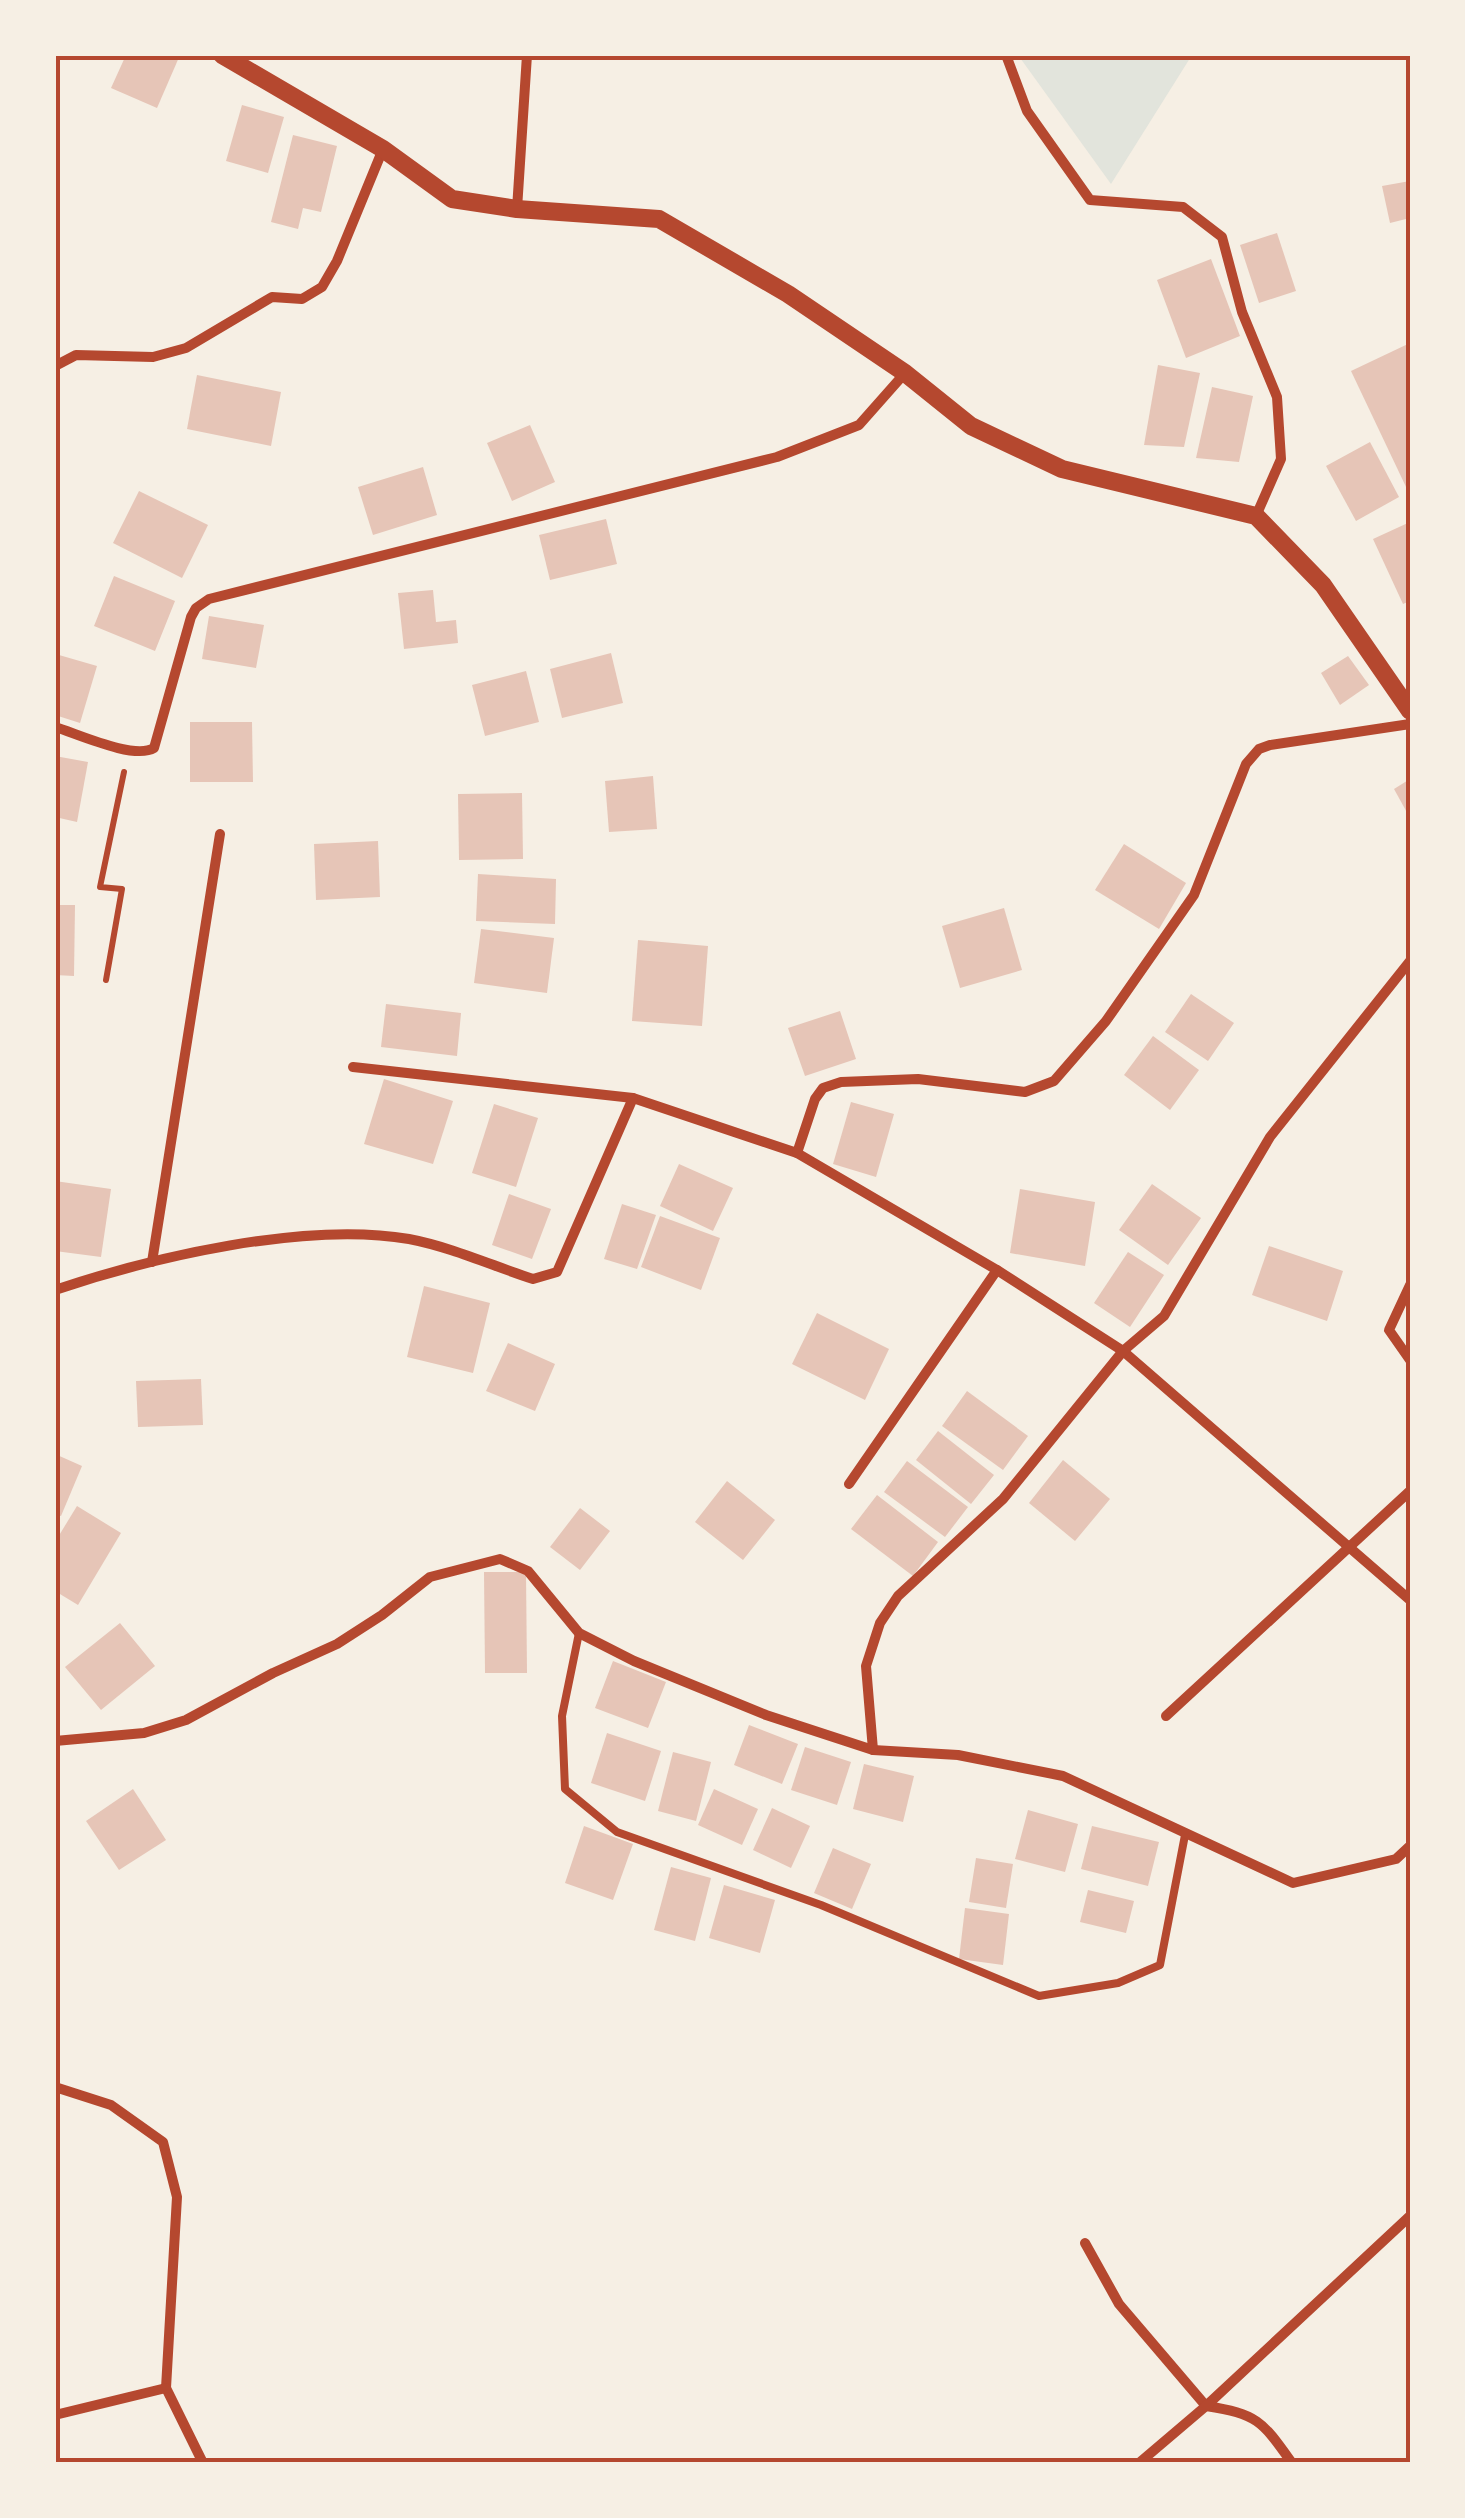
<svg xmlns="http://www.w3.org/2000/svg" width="1465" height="2518" viewBox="0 0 1465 2518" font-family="'Noto Sans',sans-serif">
	<rect width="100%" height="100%" fill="#f6efe4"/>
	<!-- green -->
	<path fill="#e2e4dc" d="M1018 55H1192L1111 184Z"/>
	<!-- building -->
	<g fill="#e6c5b7">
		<path d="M126 55H180L157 108 111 88Z"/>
		<path d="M242 105 284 117 268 173 226 161Z"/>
		<path d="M293 135 337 146 321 212 303 208 298 229 271 222Z"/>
		<path d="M1410 181V218L1390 223 1382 186Z"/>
		<path d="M1277 233 1296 291 1259 303 1240 245Z"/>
		<path d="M1211 259 1240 336 1186 358 1157 280Z"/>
		<path d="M1410 343V488L1407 489 1351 371Z"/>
		<path d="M1158 365 1200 373 1184 447 1144 445Z"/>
		<path d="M197 375 281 392 271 446 187 429Z"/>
		<path d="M1212 387 1253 396 1239 462 1196 458Z"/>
		<path d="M530 425 555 482 512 501 487 443Z"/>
		<path d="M1370 442 1399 497 1356 521 1326 466Z"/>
		<path d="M423 467 437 515 373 535 358 487Z"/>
		<path d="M139 491 208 525 182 578 113 543Z"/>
		<path d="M606 519 617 564 550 580 539 535Z"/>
		<path d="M1410 522V601L1403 604 1373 539Z"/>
		<path d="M114 576 175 601 155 651 94 626Z"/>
		<path d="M433 590 436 622 456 620 458 643 404 649 398 593Z"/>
		<path d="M209 616 264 625 256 668 202 659Z"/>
		<path d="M611 653 623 703 562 718 550 669Z"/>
		<path d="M59 655 97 666 80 723 55 715V668Z"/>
		<path d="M1348 656 1369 685 1340 705 1321 673Z"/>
		<path d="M526 671 539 722 485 736 472 685Z"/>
		<path d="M190 722H252L253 782H190Z"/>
		<path d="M55 756 88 762 77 822 55 817Z"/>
		<path d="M653 776 657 829 609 832 605 781Z"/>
		<path d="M1410 779V818L1394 789Z"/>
		<path d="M522 793 523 859 459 860 458 794Z"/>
		<path d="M378 841 380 897 316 900 314 844Z"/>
		<path d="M1124 844 1186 883 1159 929 1095 890Z"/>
		<path d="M478 874 556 879 555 924 476 921Z"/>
		<path d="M55 905H75L74 976 55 975Z"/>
		<path d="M1004 908 1022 970 960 988 942 926Z"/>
		<path d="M481 929 554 938 547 993 474 983Z"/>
		<path d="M638 940 708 946 702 1026 632 1021Z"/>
		<path d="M1191 994 1234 1023 1208 1061 1165 1032Z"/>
		<path d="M386 1004 461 1013 457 1056 381 1047Z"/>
		<path d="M840 1011 856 1059 805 1076 788 1028Z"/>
		<path d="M1153 1036 1199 1070 1170 1110 1124 1075Z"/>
		<path d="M384 1079 453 1101 433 1164 364 1144Z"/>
		<path d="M851 1102 894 1114 876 1177 833 1164Z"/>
		<path d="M494 1104 538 1118 516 1187 472 1173Z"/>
		<path d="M679 1164 733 1188 713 1231 660 1206Z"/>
		<path d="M55 1181 111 1189 101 1257 55 1251Z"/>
		<path d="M1152 1184 1201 1218 1168 1265 1119 1230Z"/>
		<path d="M1020 1189 1095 1202 1085 1266 1010 1253Z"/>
		<path d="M509 1194 551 1209 532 1259 492 1245Z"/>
		<path d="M622 1204 656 1215 637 1269 604 1259Z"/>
		<path d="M660 1216 720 1238 701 1290 641 1267Z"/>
		<path d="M1269 1246 1343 1271 1327 1321 1252 1295Z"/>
		<path d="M1128 1252 1164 1275 1130 1327 1094 1303Z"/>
		<path d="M424 1286 490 1303 473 1373 407 1357Z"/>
		<path d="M817 1313 889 1349 865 1400 792 1364Z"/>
		<path d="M508 1343 555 1364 535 1411 486 1391Z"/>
		<path d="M201 1379 203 1425 138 1427 136 1381Z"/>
		<path d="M967 1391 1028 1436 1003 1470 942 1426Z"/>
		<path d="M938 1431 994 1475 971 1504 916 1460Z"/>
		<path d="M55 1454 82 1466 61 1516 55 1514Z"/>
		<path d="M1063 1460 1110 1499 1075 1541 1029 1503Z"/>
		<path d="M907 1461 968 1507 945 1537 884 1492Z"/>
		<path d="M727 1481 775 1520 743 1560 695 1522Z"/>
		<path d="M877 1495 938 1542 913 1576 851 1529Z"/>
		<path d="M77 1506 121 1533 78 1605 55 1591V1542Z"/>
		<path d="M580 1508 610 1531 580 1570 550 1547Z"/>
		<path d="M484 1572H526L527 1673H485Z"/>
		<path d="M120 1623 155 1666 101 1710 65 1667Z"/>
		<path d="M613 1661 666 1682 648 1728 595 1708Z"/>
		<path d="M749 1725 798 1744 782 1784 734 1765Z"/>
		<path d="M607 1733 661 1751 645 1801 591 1783Z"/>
		<path d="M805 1747 851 1762 837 1805 791 1790Z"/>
		<path d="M673 1752 711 1762 696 1821 658 1811Z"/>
		<path d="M864 1764 914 1776 903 1822 853 1809Z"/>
		<path d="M133 1789 166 1840 119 1870 86 1821Z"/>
		<path d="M714 1789 758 1809 742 1845 698 1825Z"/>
		<path d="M772 1808 810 1826 791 1868 753 1850Z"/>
		<path d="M1028 1810 1078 1824 1065 1872 1015 1859Z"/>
		<path d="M584 1826 633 1844 613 1900 565 1883Z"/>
		<path d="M1092 1826 1159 1842 1148 1886 1081 1869Z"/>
		<path d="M833 1848 871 1864 852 1909 814 1893Z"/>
		<path d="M976 1858 1013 1864 1006 1908 969 1902Z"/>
		<path d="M671 1867 711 1878 695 1941 654 1930Z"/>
		<path d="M724 1885 775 1900 760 1953 709 1938Z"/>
		<path d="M1088 1890 1134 1901 1126 1933 1080 1922Z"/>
		<path d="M965 1908 1009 1914 1003 1965 959 1959Z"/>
	</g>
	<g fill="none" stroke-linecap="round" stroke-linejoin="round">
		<!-- path -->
		<path stroke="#b5482f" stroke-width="6" d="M106 980 122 889 100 887 124 772"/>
		<!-- service -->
		<path stroke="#b5482f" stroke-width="8" d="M579 1633 562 1716 565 1789 617 1832 821 1905 1039 1996 1118 1983 1160 1965 1185 1835"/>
		<!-- minor -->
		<g stroke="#b5482f" stroke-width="10">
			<path d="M1006 55 1027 111 1090 200 1183 207 1222 237 1242 312 1277 397 1281 459 1256 516"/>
			<path d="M517 209 527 55"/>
			<path d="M55 366 76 355 153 357 186 348 272 297 302 299 322 287 337 261 383 149"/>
			<path d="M55 727C78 734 134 760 154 748L191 617 196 608 209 599 777 457 859 425 905 373"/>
			<path d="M353 1067 633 1098 797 1153 997 1270 1123 1351 1410 1600"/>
			<path d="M797 1153 815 1099 823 1088 841 1082 918 1079 1025 1092 1054 1081 1106 1021 1194 895 1246 764 1259 749 1270 745 1410 724"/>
			<path d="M152 1262 220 834"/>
			<path d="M1410 1285 1389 1330 1410 1360"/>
			<path d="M55 1290C153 1257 306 1221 409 1239 451 1247 493 1266 533 1279L557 1272 633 1098"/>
			<path d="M849 1484 997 1270"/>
			<path d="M1166 1716 1410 1491"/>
			<path d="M55 1741 144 1733 186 1720 273 1673 337 1644 382 1615 430 1577 500 1559 528 1571 579 1633 634 1661 766 1715 873 1750 958 1755 1063 1776 1293 1883 1396 1859 1410 1846"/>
			<path d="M873 1750 866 1666 880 1623 898 1596 1003 1499 1123 1351 1164 1316 1270 1137 1410 961"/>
			<path d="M55 2087 111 2105 163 2142 177 2197 166 2388 203 2463"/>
			<path d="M1085 2243 1119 2304 1206 2406C1258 2414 1262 2421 1292 2463"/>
			<path d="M55 2415 166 2388"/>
			<path d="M1139 2463 1206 2406 1410 2216"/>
		</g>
		<!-- tertiary -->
		<path stroke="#b5482f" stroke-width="18" d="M222 55 383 149 452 199 517 209 659 219 788 294 905 373 971 426 1062 469 1256 516 1323 585 1410 711"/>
	</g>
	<!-- border -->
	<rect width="1465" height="2518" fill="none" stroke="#f6efe4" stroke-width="115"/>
	<rect x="58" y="58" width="1350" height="2402" fill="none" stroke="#b5482f" stroke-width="4"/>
</svg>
